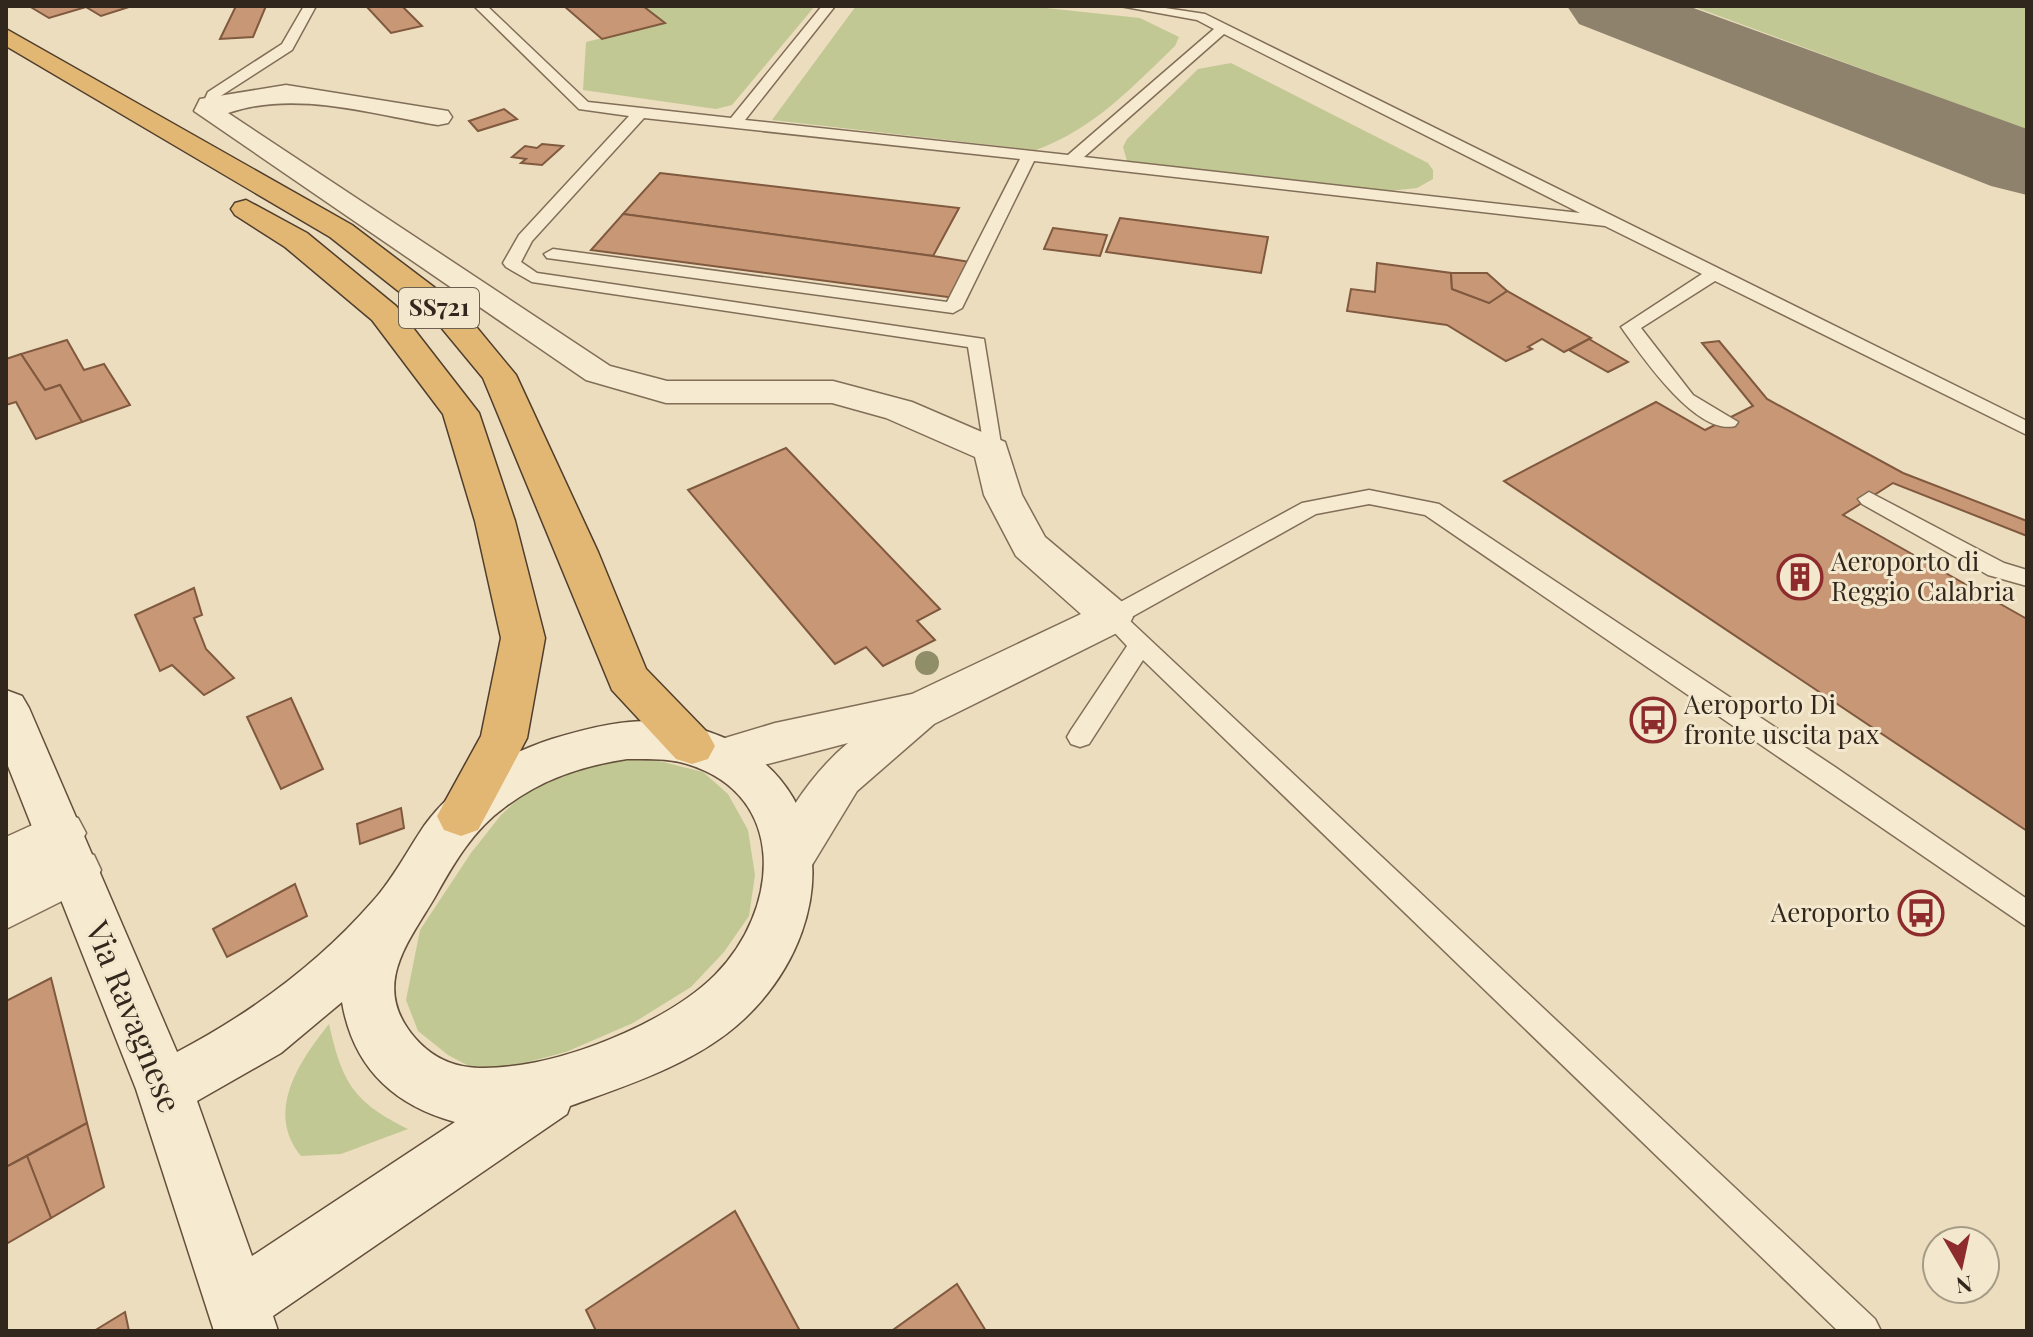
<svg xmlns="http://www.w3.org/2000/svg" width="2033" height="1337" viewBox="0 0 2033 1337" font-family="'Playfair Display',serif">
	<rect width="100%" height="100%" fill="#ebddbe"/>
	<!-- green -->
	<g fill="#c2c893">
		<path d="M643 6H815L732 105 716 109 583 90 586 42 664 23Z"/>
		<path d="M856 6H1027L1140 18 1179 37 1175 46C1130 89 1095 128 1036 150L772 120Z"/>
		<path d="M1692 6H2027V130Z"/>
		<path d="M1231 63 1428 163 1433 170V179L1417 188 1389 191 1127 161 1123 147 1127 139 1198 69Z"/>
		<path d="M626 758 659 761 703 772 728 794 748 830 755 875 749 916 724 952 691 987 633 1023 566 1052 494 1071 469 1066 448 1055 418 1031 406 1000 420 930 471 853 501 815 525 793 582 768Z"/>
		<path d="M329 1024C342 1082 353 1102 408 1129L341 1154 301 1156C265 1111 299 1062 329 1024Z"/>
	</g>
	<g fill="none" stroke-linecap="round" stroke-linejoin="round">
		<!-- taxiway -->
		<path fill="#8e826d" fill-rule="evenodd" d="M1567 6H1688L2027 129V195L1991 186 1579 24Z"/>
	</g>
	<!-- building -->
	<g fill="#c79776" stroke="#80593f" stroke-width="2">
		<path d="M29 6H84L86 7 49 18Z"/>
		<path d="M89 6H132L101 16 86 7Z"/>
		<path d="M236 6H266L253 37 220 39Z"/>
		<path d="M366 6H402L422 26 391 33Z"/>
		<path d="M564 6H643L665 23 602 39Z"/>
		<path d="M504 109 517 119 478 131 469 121Z"/>
		<path d="M542 144 563 146 542 165 521 163 526 159 512 157 525 146 537 148Z"/>
		<path d="M660 173 959 208 933 256 623 214Z"/>
		<path d="M623 214 933 256 970 262 955 298 591 250Z"/>
		<path d="M1120 218 1268 237 1261 273 1106 252Z"/>
		<path d="M1053 228 1107 235 1100 256 1044 249Z"/>
		<path d="M1377 263 1451 273 1452 289 1489 303 1507 291 1591 338 1564 352 1542 339 1528 347 1532 349 1506 361 1447 325 1347 311 1351 289 1375 292Z"/>
		<path d="M1451 273H1487L1507 291 1489 303 1452 289Z"/>
		<path d="M1589 339 1628 362 1608 372 1569 350Z"/>
		<path d="M67 340 84 370 104 364 130 405 82 422 60 385 45 390 21 354Z"/>
		<path d="M1719 341 1767 399 1903 473 2027 521V536L1893 483 1843 515 2027 619V831L1504 481 1656 402 1705 430 1753 406 1702 343Z"/>
		<path d="M21 354 45 390 60 385 82 422 36 439 16 402 6 405V359Z"/>
		<path d="M786 448 940 609 917 621 935 640 883 666 866 647 835 664 688 490Z"/>
		<path d="M194 588 202 615 194 618 206 649 234 678 204 695 172 665 160 671 135 615Z"/>
		<path d="M291 698 323 769 281 789 247 717Z"/>
		<path d="M401 808 404 828 360 844 357 824Z"/>
		<path d="M295 884 307 916 227 957 213 929Z"/>
		<path d="M51 978 87 1123 6 1167V1001Z"/>
		<path d="M87 1123 104 1187 51 1218 27 1156Z"/>
		<path d="M27 1156 51 1218 6 1244V1167Z"/>
		<path d="M735 1211 800 1331H596L586 1310Z"/>
		<path d="M957 1284 986 1331H894L893 1330Z"/>
		<path d="M125 1312 129 1331H94Z"/>
	</g>
	<g fill="none" stroke-linecap="round" stroke-linejoin="round">
		<!-- service casing -->
		<g stroke="#826e58" stroke-width="3">
			<g id="service">
				<path d="M304 6H316L292 50 219 97 214 108H204L202 105 208 92 282 44Z"/>
				<path d="M474 6H487L588 102 731 118 822 6H835L745 120 1068 155 1214 29 1197 20 1120 6H1152L1205 14 2027 421V435L1715 281 1641 328 1693 395 1738 422 1735 426C1696 436 1641 355 1621 327L1702 274 1605 226 1034 161 962 308 953 313 547 258 544 254 553 249 947 302 1020 159 644 118 532 241 521 262 537 273 984 339 1002 450 992 456 985 455 968 347 532 282 506 267 503 263 519 235 629 116 579 109ZM1224 34 1580 213 1084 157Z"/>
				<path d="M1369 490 1439 504 1835 767 2027 899V927L1425 515 1369 504 1316 514 1128 619 1875 1319 1881 1331H1838L1143 660 1089 744 1080 747 1071 744 1067 737 1071 730 1127 646 1100 617 1104 611 1302 503Z"/>
				<path d="M1869 492 2004 563 2027 570V586L1988 575 1862 504 1858 499Z"/>
			</g>
		</g>
		<!-- minor casing -->
		<g stroke="#826e58" stroke-width="3">
			<g id="minor">
				<path d="M286 85 448 111 452 117 448 123 438 125C370 114 295 90 228 113L610 366 667 381H833L912 402 1005 442 1022 495 1045 537 1127 606 1133 617 1127 628 934 724 857 791 809 870 791 876 773 870 766 855C786 814 813 772 848 743L722 776 705 770 699 757 705 744 775 723 912 694 1081 614 1016 556 984 495 975 457 886 418 832 403H666L586 380 194 111 200 99Z"/>
				<path d="M61 812 78 818 86 833 77 849 94 855 101 870 94 885 6 929V837Z"/>
			</g>
		</g>
		<!-- secondary casing -->
		<g stroke="#644f3b" stroke-width="3">
			<path id="secondary" d="M6 690 22 696 29 708 177 1052C251 1013 318 964 373 901 393 879 407 851 424 826 455 783 503 755 552 739 588 728 627 718 666 722 833 744 855 915 743 1020 697 1063 628 1085 570 1106L567 1114 273 1316 278 1331H214L136 1089 6 761ZM627 759C647 759 668 758 687 764 790 795 779 911 715 975 671 1019 582 1056 520 1065 478 1071 444 1071 415 1038 370 986 408 943 435 897 454 863 473 830 505 807 542 779 582 766 627 759ZM342 1002C353 1067 393 1105 455 1122L252 1256 197 1101 281 1053Z"/>
		</g>
		<!-- trunk casing -->
		<g stroke="#503d2c" stroke-width="3">
			<g id="trunk">
				<path d="M6 29 352 225 459 306 516 375 598 552 646 669 708 733 715 746 708 759 692 764 676 759 612 690 483 378 435 320 330 237 6 46Z"/>
				<path d="M246 200 307 233 396 306 479 413 515 521 545 638 527 738 478 830 461 836 444 830 437 816 481 736 501 638 475 521 443 414 372 320 285 247 235 215 231 209 235 203Z"/>
			</g>
		</g>
		<!-- service -->
		<use href="#service" fill="#f6ebd1" fill-rule="evenodd"/>
		<!-- minor -->
		<use href="#minor" fill="#f6ebd1" fill-rule="evenodd"/>
		<!-- secondary -->
		<use href="#secondary" fill="#f6ebd1" fill-rule="evenodd"/>
		<!-- trunk -->
		<use href="#trunk" fill="#e2b774" fill-rule="evenodd"/>
	</g>
	<!-- trees -->
	<circle fill="#8f8e69" cx="927" cy="663" r="12"/>
	<!-- icons -->
	<defs>
		<g id="building-ring" transform="scale(2.3)"><circle r="9.5" fill="#f3e8cd" stroke="#8e2b2c" stroke-width="1.5"/><path d="M-4-6H4V6H1V3H-1V6H-4ZM-2.5-4.3h1.7v1.8h-1.7ZM.8-4.3h1.7v1.8H.8ZM-2.5-1h1.7V.8h-1.7ZM.8-1h1.7V.8H.8Z" fill="#8e2b2c"/></g>
		<g id="bus-ring" transform="scale(2.3)"><circle r="9.5" fill="#f3e8cd" stroke="#8e2b2c" stroke-width="1.5"/><path d="M-5-6H5V4H4V6H2V4H-2V6H-4V4H-5ZM-3.5-4V0h7V-4ZM-3.5 1.2v1.5H-2V1.2ZM2 1.2v1.5H3.5V1.2Z" fill="#8e2b2c"/></g>
	</defs>
	<g fill-rule="evenodd">
		<use href="#building-ring" x="1800" y="577"/>
		<use href="#bus-ring" x="1653" y="720"/>
		<use href="#bus-ring" x="1921" y="913"/>
	</g>
	<g text-anchor="middle" stroke-width="6" stroke-linejoin="round" paint-order="stroke">
		<!-- shield labels -->
		<rect fill="#f3e8cd" stroke="#6c6151" stroke-width="2" x="399" y="288" width="80" height="40" rx="6"/>
		<g font-size="24" font-weight="bold" fill="#32271c">
			<text x="439" y="316">SS721</text>
		</g>
		<!-- poi labels -->
		<g font-size="26" fill="#32271c" stroke="#f3e8cd" text-anchor="start">
			<text x="1831" y="571">Aeroporto di<tspan x="1831" dy="30">Reggio Calabria</tspan></text>
			<text x="1684" y="714">Aeroporto Di<tspan x="1684" dy="30">fronte uscita pax</tspan></text>
			<text x="1890" y="922" text-anchor="end">Aeroporto</text>
		</g>
		<!-- near-street labels -->
		<g font-size="32" fill="#32271c" stroke="#f3e8cd">
			<text transform="translate(133 1017) rotate(68)" y="11">Via Ravagnese</text>
		</g>
	</g>
	<!-- border -->
	<rect width="2033" height="1337" fill="none" stroke="#32271c" stroke-width="16"/>
	<!-- north arrow -->
	<g transform="translate(1961 1265) rotate(171)"><circle r="38" fill="#f3e8cd" stroke="#a69b86" stroke-width="2"/>
	<path d="M0-6L14 30L0 20L-14 30Z" fill="#8e2b2c"/>
	<text y="-12" font-size="22" font-weight="bold" text-anchor="middle" fill="#32271c">N</text>
	</g>
</svg>
